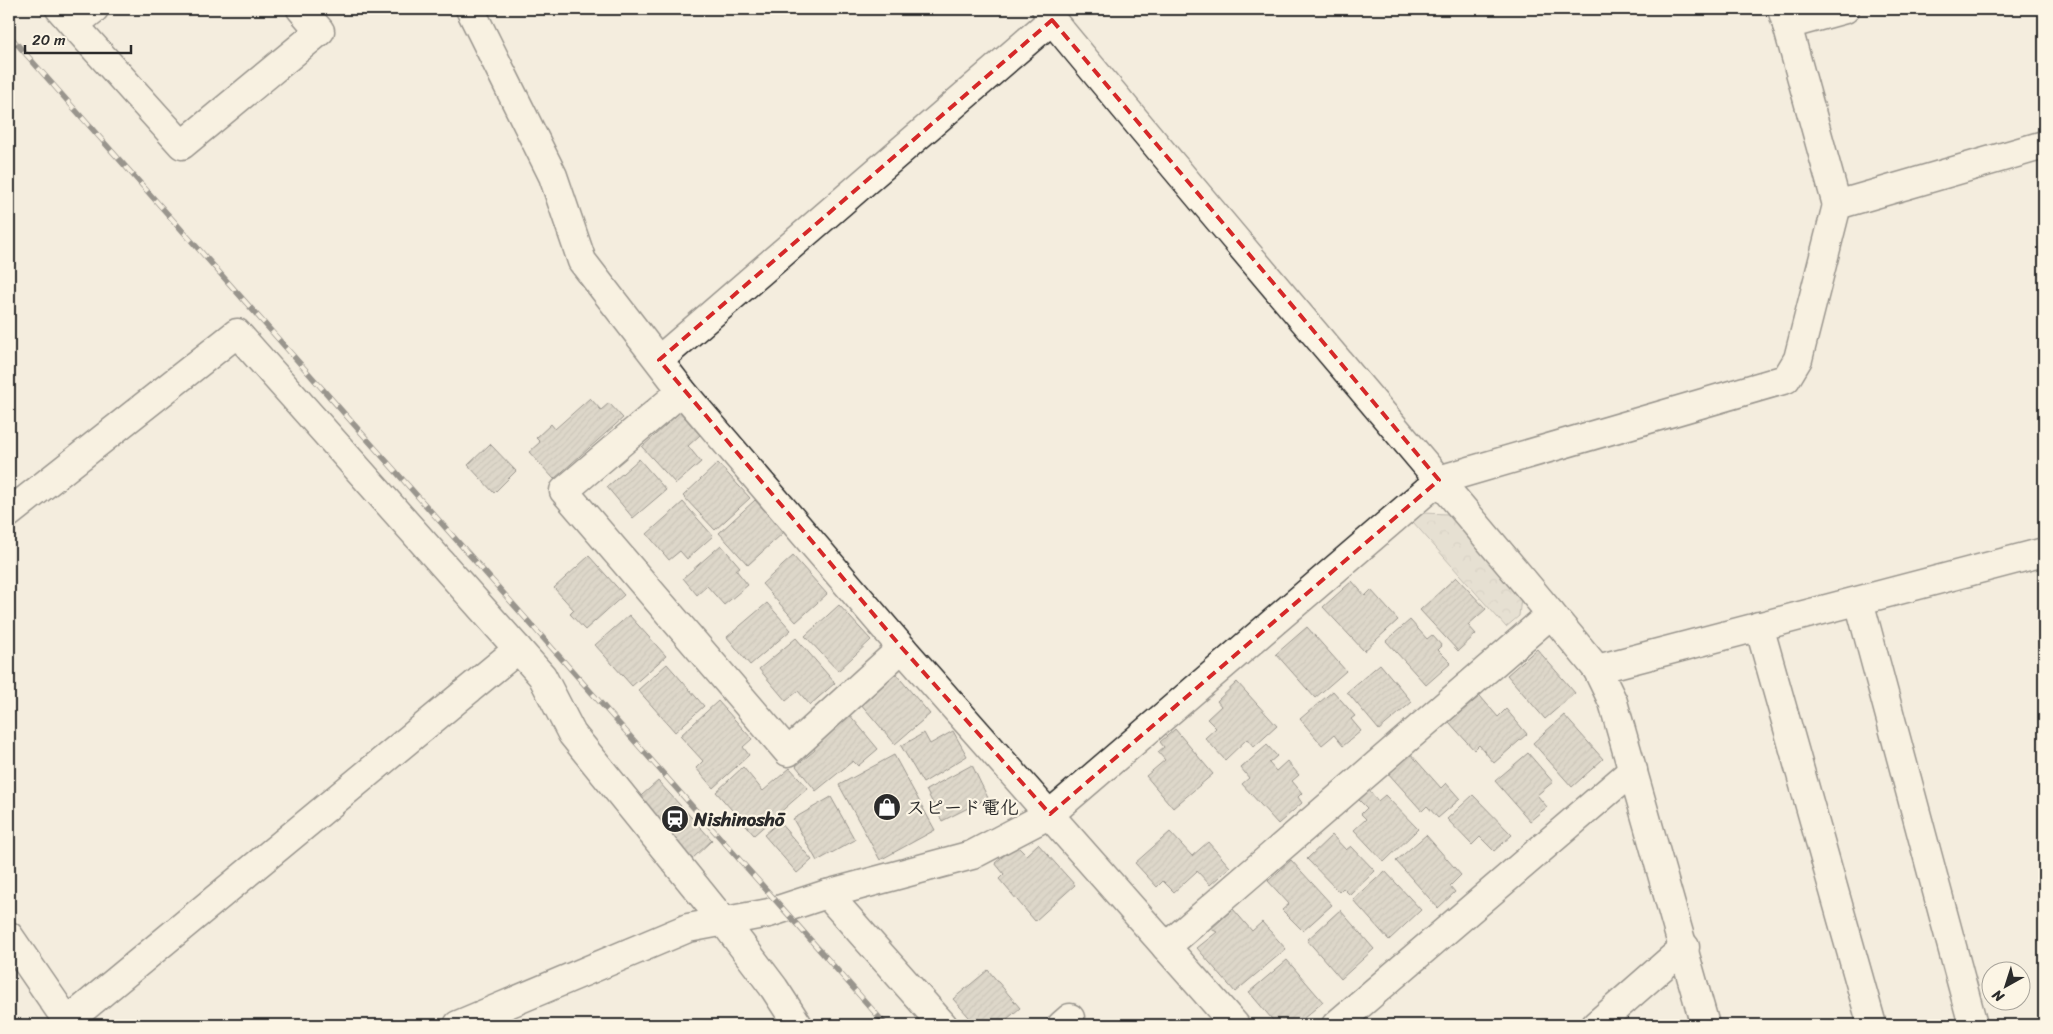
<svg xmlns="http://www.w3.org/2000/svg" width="2053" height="1034" viewBox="0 0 2053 1034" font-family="Sriracha,'Klee One',sans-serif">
	<defs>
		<pattern id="forest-crowns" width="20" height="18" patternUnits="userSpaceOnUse" patternTransform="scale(1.25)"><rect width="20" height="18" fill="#d6d1c4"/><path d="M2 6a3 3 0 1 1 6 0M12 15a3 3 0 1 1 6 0" fill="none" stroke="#b8b4a9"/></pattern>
		<pattern id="building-hatch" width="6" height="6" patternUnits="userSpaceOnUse" patternTransform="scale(1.25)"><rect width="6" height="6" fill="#c2bdb1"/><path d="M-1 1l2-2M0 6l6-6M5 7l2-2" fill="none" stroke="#9e9a90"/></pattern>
	</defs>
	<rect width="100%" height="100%" fill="#f4edde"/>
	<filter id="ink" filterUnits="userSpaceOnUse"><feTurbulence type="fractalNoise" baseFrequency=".02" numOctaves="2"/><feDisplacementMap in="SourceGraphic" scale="10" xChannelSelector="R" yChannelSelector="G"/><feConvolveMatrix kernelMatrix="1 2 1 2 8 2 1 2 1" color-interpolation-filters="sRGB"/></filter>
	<g filter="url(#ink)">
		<!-- forest -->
		<path fill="url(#forest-crowns)" stroke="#807e78" d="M1423 513 1448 514 1521 597 1519 616 1506 627 1413 522Z"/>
		<!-- building -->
		<g fill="url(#building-hatch)" stroke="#2b2b2b">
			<path d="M590 398 601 410 609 403 623 418 554 479 529 452 540 442 536 438 551 424 555 429Z"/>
			<path d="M680 412 700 435 688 446 701 462 676 484 642 447Z"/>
			<path d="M490 444 516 471 494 493 468 465Z"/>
			<path d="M639 459 666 490 633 518 607 487Z"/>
			<path d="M718 463 750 498 715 530 683 496Z"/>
			<path d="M755 500 784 532 748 565 719 533Z"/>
			<path d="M683 502 713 536 687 559 680 551 669 560 647 534Z"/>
			<path d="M721 545 740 567 736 570 748 585 724 605 707 586 697 595 683 578Z"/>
			<path d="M589 556 624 595 585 630 570 614 574 610 554 588Z"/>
			<path d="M793 556 827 594 796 622 762 584Z"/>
			<path d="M1456 577 1486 609 1468 625 1476 634 1458 651 1420 610Z"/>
			<path d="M1352 581 1365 596 1371 590 1398 620 1364 651 1323 607Z"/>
			<path d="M767 603 791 630 750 665 727 637Z"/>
			<path d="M839 605 871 640 838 671 805 636Z"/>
			<path d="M629 615 666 656 632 686 595 645Z"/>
			<path d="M1410 620 1427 639 1432 635 1442 646 1438 650 1451 663 1426 685 1386 641Z"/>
			<path d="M1307 627 1346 671 1315 698 1276 654Z"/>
			<path d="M796 638 835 683 810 705 798 691 786 701 759 669Z"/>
			<path d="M1537 649 1575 693 1545 719 1507 675Z"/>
			<path d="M667 664 704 706 675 732 638 690Z"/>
			<path d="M1380 664 1412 702 1379 730 1347 692Z"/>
			<path d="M895 673 930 714 895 744 860 703Z"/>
			<path d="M1237 682 1277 726 1254 747 1247 739 1225 760 1205 738 1216 728 1207 719 1221 706 1217 701Z"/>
			<path d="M1333 691 1355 716 1351 719 1361 731 1343 746 1334 735 1322 745 1300 719Z"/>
			<path d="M1480 696 1498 717 1506 709 1527 734 1494 763 1479 745 1474 750 1449 722Z"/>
			<path d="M718 701 752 739 743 747 749 755 713 788 696 768 703 761 680 736Z"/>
			<path d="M849 714 878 749 858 766 853 761 816 791 796 766 815 750 813 744Z"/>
			<path d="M1564 715 1603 759 1572 787 1533 743Z"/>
			<path d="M1175 729 1213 774 1173 808 1146 776 1165 760 1158 752 1164 747 1160 742Z"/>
			<path d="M953 731 967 756 923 783 901 746 924 733 930 744Z"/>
			<path d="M1267 745 1277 756 1269 763 1276 771 1287 761 1299 775 1292 781 1302 793 1298 797 1302 803 1278 824 1242 784 1249 778 1241 768Z"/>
			<path d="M1409 752 1441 788 1446 783 1460 799 1438 818 1427 806 1422 811 1387 772Z"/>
			<path d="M1528 753 1553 782 1537 795 1547 807 1530 821 1495 781Z"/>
			<path d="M894 755 935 830 880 860 839 785Z"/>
			<path d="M972 765 988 798 942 821 926 790Z"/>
			<path d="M743 767 763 791 790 768 808 788 754 835 716 792Z"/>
			<path d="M658 781 712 840 690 861 634 802Z"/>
			<path d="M1369 790 1378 801 1385 795 1418 829 1384 862 1354 830 1366 819 1361 814 1367 808 1359 800Z"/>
			<path d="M1473 795 1512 835 1494 851 1480 837 1472 845 1447 819Z"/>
			<path d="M831 797 855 840 817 861 793 819Z"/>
			<path d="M779 822 812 860 797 873 764 835Z"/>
			<path d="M1170 832 1192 856 1208 842 1230 867 1210 885 1197 871 1174 892 1163 881 1157 887 1135 863Z"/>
			<path d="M1332 835 1346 850 1351 846 1375 871 1350 895 1343 888 1339 892 1307 859Z"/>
			<path d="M1426 835 1461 875 1450 886 1455 892 1438 908 1396 861Z"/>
			<path d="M1038 844 1075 885 1035 921 999 879 1004 874 995 863 1016 845 1026 855Z"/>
			<path d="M1291 860 1332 905 1303 931 1282 910 1289 904 1268 881Z"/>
			<path d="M1385 871 1421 910 1389 940 1353 900Z"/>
			<path d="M1233 909 1252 931 1262 922 1286 949 1235 992 1197 948 1217 932 1211 929Z"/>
			<path d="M1340 910 1374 949 1341 979 1307 940Z"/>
			<path d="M1287 960 1323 1002 1296 1025H1277L1249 992Z"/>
			<path d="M988 970 1020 1008 1000 1025H976L953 999Z"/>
		</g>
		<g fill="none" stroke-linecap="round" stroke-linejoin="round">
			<!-- street casing -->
			<g stroke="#2b2b2b" stroke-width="31">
				<g id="street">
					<path d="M60 9 74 25 94 9"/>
					<path d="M470 9 553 176 582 261 682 391 902 648 1235 1025"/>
					<path d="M1046 9 1052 20C1232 238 1417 452 1597 669L1613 702 1705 1025"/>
					<path d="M1782 9 1787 25 1845 9"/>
					<path d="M74 25 182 145 320 31 301 9"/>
					<path d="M1787 25 1837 205 2044 145"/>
					<path d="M659 360 1052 20"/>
					<path d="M682 391 564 491 788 752 902 648"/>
					<path d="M9 513 237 333 542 676 572 734 724 922 774 988 798 1025"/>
					<path d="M1859 601 1973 1025"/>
					<path d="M1759 626 1872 1025"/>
					<path d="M1597 669 2044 552"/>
					<path d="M827 894 943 1025"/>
					<path d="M9 936 70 1025"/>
					<path d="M1166 947 1551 614"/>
					<path d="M68 1021 518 649"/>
					<path d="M458 1025 688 928 769 913 827 894 972 855 1050 814 1439 480 1786 379 1798 359 1837 205"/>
					<path d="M1062 1025 1070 1018"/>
					<path d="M1336 1025 1633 770"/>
					<path d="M1596 1025 1685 947"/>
				</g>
			</g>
			<!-- street -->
			<use href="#street" stroke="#fcf5e5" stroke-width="28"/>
			<!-- rail casing -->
			<g stroke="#2b2b2b" stroke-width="5.5">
				<path id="rail" d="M9 35 886 1025"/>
			</g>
			<!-- rail -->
			<use href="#rail" stroke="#fcf5e5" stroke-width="4" stroke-dasharray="11" stroke-linecap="butt"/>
		</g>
	</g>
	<!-- marked area -->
	<path d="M0 0H2053V1034H0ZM1052 20 1439 480 1050 814 902 648 659 360Z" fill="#f4edde" fill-opacity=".55" fill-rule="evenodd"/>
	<path fill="none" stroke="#d62828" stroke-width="4" stroke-dasharray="10 6" stroke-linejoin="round" d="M1052 20 1439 480 1050 814 902 648 659 360Z"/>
	<!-- icons -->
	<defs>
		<g id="shop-disc" transform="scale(1.4375)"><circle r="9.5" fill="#2b2b2b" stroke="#fcf5e5"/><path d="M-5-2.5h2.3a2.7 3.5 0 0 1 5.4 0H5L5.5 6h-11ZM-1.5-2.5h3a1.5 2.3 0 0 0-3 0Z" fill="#fff"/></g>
		<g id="station-disc" transform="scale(1.4375)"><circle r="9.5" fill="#2b2b2b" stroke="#fcf5e5"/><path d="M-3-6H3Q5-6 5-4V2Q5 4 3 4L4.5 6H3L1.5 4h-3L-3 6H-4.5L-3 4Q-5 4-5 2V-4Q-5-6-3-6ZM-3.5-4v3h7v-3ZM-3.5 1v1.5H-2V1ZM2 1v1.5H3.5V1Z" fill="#fff"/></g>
	</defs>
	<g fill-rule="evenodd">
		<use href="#shop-disc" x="887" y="807"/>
		<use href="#station-disc" x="675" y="819"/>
	</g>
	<g text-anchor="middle" stroke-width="4.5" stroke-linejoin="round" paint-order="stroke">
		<!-- poi labels -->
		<g font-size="19" font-weight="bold" fill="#2b2b2b" stroke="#fcf5e5" text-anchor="start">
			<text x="906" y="814">スピード電化</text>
			<text x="694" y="826">Nishinoshō</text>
		</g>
	</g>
	<!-- margin -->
	<rect width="2053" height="1034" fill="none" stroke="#fcf5e5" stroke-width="30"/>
	<rect x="15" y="15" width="2023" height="1004" fill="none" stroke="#2b2b2b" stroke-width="2" filter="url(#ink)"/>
	<!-- north arrow -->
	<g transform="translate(2006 986) rotate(219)"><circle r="24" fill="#fcf5e5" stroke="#a8a49b"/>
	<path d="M0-4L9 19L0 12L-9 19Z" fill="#2b2b2b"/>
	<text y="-8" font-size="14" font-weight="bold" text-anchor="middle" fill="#2b2b2b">N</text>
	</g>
	<!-- scale -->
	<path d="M25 45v8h106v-8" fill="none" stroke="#2b2b2b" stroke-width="2.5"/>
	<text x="32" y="45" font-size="15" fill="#2b2b2b" stroke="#fcf5e5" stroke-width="4" paint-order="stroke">20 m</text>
</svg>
